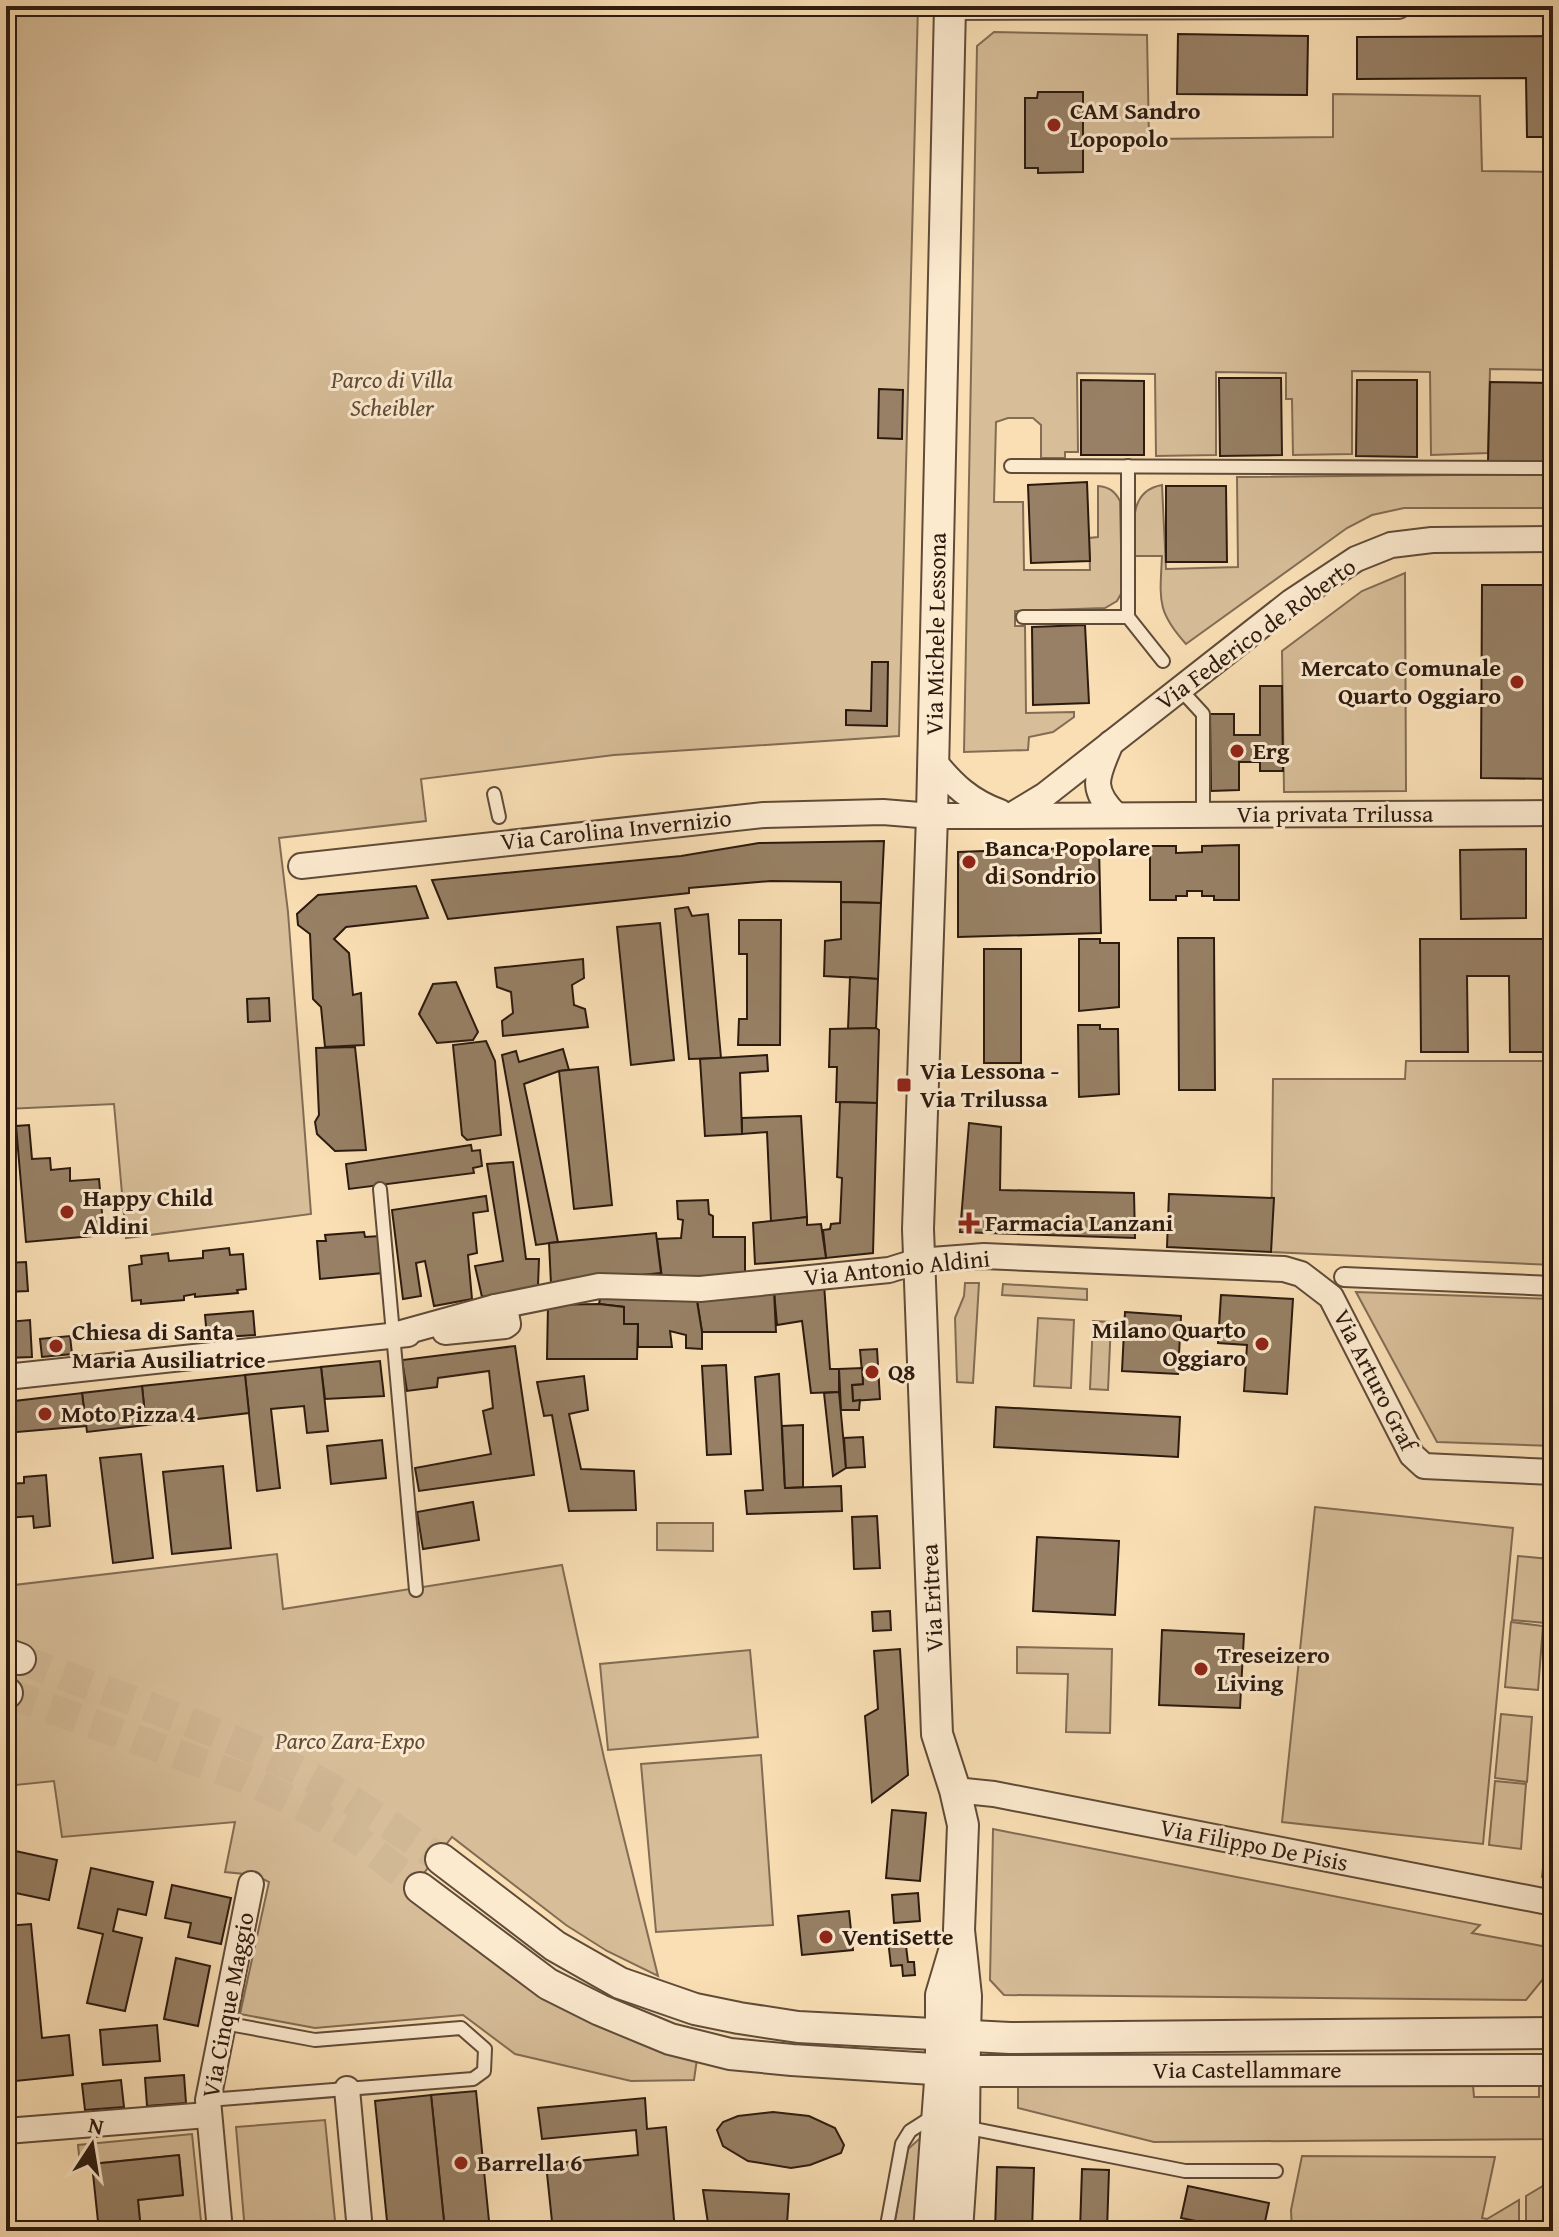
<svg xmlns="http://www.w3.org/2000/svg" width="1559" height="2237" viewBox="0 0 1559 2237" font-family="'Gentium Book Plus',serif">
	<rect width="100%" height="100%" fill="#fadfb5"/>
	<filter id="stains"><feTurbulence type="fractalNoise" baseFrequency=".0025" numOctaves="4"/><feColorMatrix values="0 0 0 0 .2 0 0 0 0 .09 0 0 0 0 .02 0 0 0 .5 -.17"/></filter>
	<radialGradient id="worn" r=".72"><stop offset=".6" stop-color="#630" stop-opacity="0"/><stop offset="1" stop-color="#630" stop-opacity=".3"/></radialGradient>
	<!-- green -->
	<g fill="#d7be99" stroke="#826c54" stroke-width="2">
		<path d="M6 6H918L899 736 614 755 421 779 426 821 279 838 288 912 311 1214 126 1238 114 1104 6 1109Z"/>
		<path d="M994 32 1147 35 1149 139 1333 137V94L1480 96 1482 171 1553 172V370L1490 369 1488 453 1431 455 1430 372 1352 371V454L1293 455 1292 399H1286V373L1216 372V455L1156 456 1155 374 1077 373 1078 452H1065V458H1041V425L1033 418H1008L996 422 994 502H1023L1024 570H1090L1089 538 1098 537V486C1109 487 1115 491 1120 501L1122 592 1117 601 1105 608 1015 611V626H1025L1026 713 1074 712V717L1053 732 1029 737 1028 750 964 752 977 46Z"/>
		<path d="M1547 474 1553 477V508H1404L1372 515 1347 528 1186 644C1156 611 1160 599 1162 556H1135C1134 528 1127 491 1162 485L1166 569 1238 567 1237 477Z"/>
		<path d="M1405 573 1406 791 1284 792 1282 651 1362 591Z"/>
		<path d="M1406 1061H1553V1265L1271 1252 1273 1079H1405Z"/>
		<path d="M965 1283H979L973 1383 957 1382 955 1318 964 1296Z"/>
		<path d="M1003 1284 1087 1289V1300L1002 1295Z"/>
		<path d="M1356 1292 1553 1299V1446L1437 1442Z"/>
		<path d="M1038 1318 1074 1320 1071 1388 1034 1386Z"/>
		<path d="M1093 1321 1111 1322 1108 1390 1090 1389Z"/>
		<path d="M1315 1507 1513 1528 1483 1844 1282 1822Z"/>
		<path d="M657 1523H713V1551L657 1550Z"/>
		<path d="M277 1554 283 1609 562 1565 604 1758 658 1976 607 1951 566 1925 452 1837 407 1895 541 1991 697 2059 694 2080 631 2081 515 2054 463 2015 315 2028 240 2014 269 1882 255 1875 225 1872 235 1822 62 1837 54 1781 6 1786V1586Z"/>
		<path d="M1518 1556 1549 1559 1545 1623 1512 1620Z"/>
		<path d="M1511 1622 1543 1626 1538 1690 1505 1687Z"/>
		<path d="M1017 1647 1112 1649 1110 1733 1066 1732 1068 1674 1017 1673Z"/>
		<path d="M750 1650 758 1737 608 1750 600 1664Z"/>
		<path d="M1501 1714 1532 1717 1527 1782 1495 1778Z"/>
		<path d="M761 1755 773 1925 656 1932 641 1764Z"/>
		<path d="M1553 1780V1879L1542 1877Z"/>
		<path d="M1495 1781 1526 1784 1521 1849 1489 1845Z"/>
		<path d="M993 1829 1480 1925 1472 1933 1553 1948V1967L1526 2000 1004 1995 990 1980Z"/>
		<path d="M1473 2085 1474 2097H1539V2085H1553V2139L1154 2142 1018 2108V2086Z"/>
		<path d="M325 2120 336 2231H245L236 2127Z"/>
		<path d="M926 2133 922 2231H893L908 2149Z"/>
		<path d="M192 2134 202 2231H141L138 2200 183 2195 179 2155 80 2165 78 2145Z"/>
		<path d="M1302 2156 1495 2157 1482 2218 1487 2219 1519 2200V2231H1292L1291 2210Z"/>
		<path d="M1553 2180V2224H1543V2231H1526V2196Z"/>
	</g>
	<!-- building -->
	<g fill="#978065" stroke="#2c1a0f" stroke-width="2">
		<path d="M1178 34 1308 36 1307 95 1177 94Z"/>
		<path d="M1553 36V137H1527L1526 78 1357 79V37Z"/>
		<path d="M1038 92H1083V172L1038 173V168H1025V98H1037Z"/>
		<path d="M1219 378H1281L1282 455 1220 456Z"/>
		<path d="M1081 380 1144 381V455H1081Z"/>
		<path d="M1357 380H1417V457L1356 456Z"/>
		<path d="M1490 382 1550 383 1548 462 1488 461Z"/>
		<path d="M879 389 903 390 902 439 878 438Z"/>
		<path d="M1087 482 1090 561 1031 563 1028 485Z"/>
		<path d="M1166 486H1226L1227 562H1166Z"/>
		<path d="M1482 585H1553V779L1481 778Z"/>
		<path d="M1085 625 1089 703 1033 705 1032 627Z"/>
		<path d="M872 662H888L887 726 846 725V710L871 711Z"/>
		<path d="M1260 686H1282L1283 771H1260V762H1239V790L1211 791 1210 714H1234V735H1260Z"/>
		<path d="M884 841 881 903 841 902V882L771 881 689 888V893L448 919 432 880 681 856 759 843Z"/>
		<path d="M1239 845V900H1214V896H1202V891H1187V896H1176V900H1150V846H1176V853L1202 852V846Z"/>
		<path d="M1099 847 1101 933 958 937V852Z"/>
		<path d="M1526 849V918L1461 919 1460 850Z"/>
		<path d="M416 886 428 918 346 927 334 939 349 953 353 995 361 993 364 1045 325 1047 321 1007 313 999 310 934 298 925 297 914 318 895Z"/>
		<path d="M841 902 881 903 878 979 824 976 825 941 841 939Z"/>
		<path d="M688 907 692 916 708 914 721 1058 689 1059 675 909Z"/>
		<path d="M739 920H781L780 1045H738L739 1019H747V954H739Z"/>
		<path d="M660 923 674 1060 631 1065 617 927Z"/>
		<path d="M1178 938H1214L1215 1090H1179Z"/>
		<path d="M1079 939H1100V943H1119V1007L1079 1011Z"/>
		<path d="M1420 939H1553V1052H1510L1509 976H1467L1468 1052H1421Z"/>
		<rect x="984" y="949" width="37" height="114"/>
		<path d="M583 959 584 978 572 985 574 1005 585 1009 588 1027 503 1036 502 1021 513 1013 511 992 497 987 495 968Z"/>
		<path d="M850 977 878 979 876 1028 848 1029Z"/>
		<path d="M456 982 478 1032 473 1040 437 1043 419 1014 433 984Z"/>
		<path d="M269 998 270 1021 248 1022 247 999Z"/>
		<path d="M1078 1025H1100V1029H1118L1119 1094 1079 1097Z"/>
		<path d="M876 1028 879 1030 877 1103 836 1102 837 1067H829L830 1029Z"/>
		<path d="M486 1041 495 1061 501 1135 467 1140 462 1135 453 1045Z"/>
		<path d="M355 1047 366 1150 335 1151 317 1134 315 1122 319 1115 316 1048Z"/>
		<path d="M563 1049 569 1070 559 1071 524 1084 558 1242 536 1245 502 1055 516 1051 519 1062Z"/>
		<path d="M767 1055 768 1071 740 1073 742 1134 705 1136 700 1059Z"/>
		<path d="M598 1067 612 1205 574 1209 559 1071Z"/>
		<path d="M840 1102 877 1103 873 1253 826 1258 823 1230 830 1229 831 1224 840 1223 842 1178 837 1177Z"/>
		<path d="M801 1116 807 1217 771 1222 767 1132 742 1134V1118Z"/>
		<path d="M969 1123 1001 1127 1000 1190 1134 1193 1135 1238 960 1232Z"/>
		<path d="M29 1125 32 1159 50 1158 51 1170 70 1168V1181L99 1179 104 1235 26 1242 16 1126Z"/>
		<path d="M471 1145 472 1151 480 1150 482 1166 473 1168 474 1173 349 1189 346 1164Z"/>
		<path d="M513 1162 526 1259H539L538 1286 482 1297 475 1266 503 1261 487 1164Z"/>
		<path d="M1169 1194 1274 1198 1271 1252 1167 1247Z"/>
		<path d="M486 1196 488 1211 473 1213 477 1253 468 1255 472 1299 434 1306 425 1261 416 1263 421 1296 403 1299 392 1210Z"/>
		<path d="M708 1200 709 1214 713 1216V1237H745V1276L662 1278 657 1239 681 1238 683 1220 678 1219 677 1201Z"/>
		<path d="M807 1217V1225L821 1224 826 1258 755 1264 753 1223Z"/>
		<path d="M364 1232 365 1237 380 1236 383 1273 320 1279 317 1241H326L325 1235Z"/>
		<path d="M656 1233 661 1273 551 1284 549 1243Z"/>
		<path d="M229 1248 230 1255 243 1254 246 1289 237 1290 238 1293 195 1297V1294L184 1296V1300L141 1304V1300L132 1301 129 1266 142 1264 141 1256 168 1253 169 1261 203 1258V1251Z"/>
		<path d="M26 1262 28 1291 6 1292V1263Z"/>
		<path d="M824 1284 830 1369H839V1392L811 1393 802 1321 777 1325 774 1291Z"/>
		<path d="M774 1291 776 1332H702L697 1301Z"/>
		<path d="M601 1294 697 1301 702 1332V1349L686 1348V1335L670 1331 672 1347H638V1324H624V1307L599 1304Z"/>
		<path d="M1221 1295 1293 1299 1287 1394 1244 1391 1247 1345 1218 1343Z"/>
		<path d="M599 1304 624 1307V1324H638L637 1359H547L548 1305Z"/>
		<path d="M6 1307 7 1322 30 1320 32 1357 6 1358Z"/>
		<path d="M253 1311 255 1335 207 1338 205 1315Z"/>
		<path d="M1125 1312 1181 1316 1178 1374 1122 1371Z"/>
		<path d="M70 1336 72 1354 42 1357 40 1339Z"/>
		<path d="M515 1346 534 1475 419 1491 415 1468 491 1454 483 1411 493 1408 489 1371 438 1378 437 1387 407 1391 402 1360Z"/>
		<path d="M877 1349 880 1399 853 1401 852 1385 863 1384 860 1350Z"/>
		<path d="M380 1361 384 1396 325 1399 321 1367Z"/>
		<path d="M726 1365 731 1454 707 1455 702 1366Z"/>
		<path d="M321 1367 328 1431 307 1433 304 1406 271 1409 280 1488 257 1491 245 1375Z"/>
		<path d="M862 1368 863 1384 852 1385 853 1401 860 1400 859 1410H841L839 1369Z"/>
		<path d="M779 1374 785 1488 841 1486 842 1511 747 1514 745 1491 763 1490 755 1377Z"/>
		<path d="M245 1375 249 1413 146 1425 142 1386Z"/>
		<path d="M584 1376 588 1410 569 1414 581 1469 634 1471 636 1510 569 1511 552 1415 544 1416 537 1382Z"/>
		<path d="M142 1386 146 1425 87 1432 82 1393Z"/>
		<path d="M839 1392 846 1468 833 1476 824 1393Z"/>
		<path d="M82 1393 86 1426 6 1433V1402Z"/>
		<path d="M996 1407 1180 1417 1178 1457 994 1447Z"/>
		<path d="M803 1425V1487L785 1488 782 1426Z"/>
		<path d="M863 1437 865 1467 846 1468 844 1438Z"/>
		<path d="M382 1440 386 1478 331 1484 327 1446Z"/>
		<path d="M141 1454 153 1558 113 1563 100 1458Z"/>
		<path d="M223 1466 231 1548 172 1554 163 1472Z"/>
		<path d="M46 1475 50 1526 34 1528 33 1516 6 1518V1484L24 1483V1477Z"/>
		<path d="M473 1502 479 1540 423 1549 417 1512Z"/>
		<path d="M877 1516 880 1568 854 1569 852 1517Z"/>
		<path d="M1037 1537 1119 1541 1115 1615 1033 1611Z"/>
		<path d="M890 1611 891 1630 873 1631 872 1612Z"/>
		<path d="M1162 1630 1244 1634 1240 1708 1159 1705Z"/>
		<path d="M900 1649 908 1775 872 1802 865 1716 878 1709 874 1651Z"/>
		<path d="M892 1810 926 1813 920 1881 886 1878Z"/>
		<path d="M6 1849 57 1860 49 1900 6 1891Z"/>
		<path d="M91 1868 153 1882 146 1915 118 1909 113 1931 142 1938 125 2011 87 2003 103 1934 78 1928Z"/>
		<path d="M172 1885 231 1898 221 1944 188 1937 191 1923 165 1918Z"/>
		<path d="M918 1893 920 1921 894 1923 892 1895Z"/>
		<path d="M849 1911 853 1950 802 1955 798 1916Z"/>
		<path d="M31 1924 42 2038 69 2035 73 2075 6 2082V1926Z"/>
		<path d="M905 1938 908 1962H914L915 1975 903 1976 902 1965 891 1966 888 1940Z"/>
		<path d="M176 1958 210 1966 198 2026 164 2019Z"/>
		<path d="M157 2025 160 2061 103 2065 100 2030Z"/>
		<path d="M184 2075 186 2103 147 2106 145 2078Z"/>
		<path d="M121 2080 124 2107 85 2110 82 2084Z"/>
		<path d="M476 2091 490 2231H445L431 2095Z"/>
		<path d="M431 2095 445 2231H388L375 2101Z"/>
		<path d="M645 2098 647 2129 666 2127 675 2231H553L546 2164 638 2155 636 2130 542 2139 538 2108Z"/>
		<path d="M773 2112 809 2116 835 2128 844 2145 841 2153 810 2165 791 2168 748 2161 723 2146 717 2130 723 2122 738 2116Z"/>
		<path d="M179 2155 183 2195 138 2200 141 2231H99L92 2164Z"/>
		<path d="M997 2167 1034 2168 1032 2231H995Z"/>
		<path d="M1082 2169 1109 2170 1107 2231H1080Z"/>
		<path d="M1188 2186 1269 2203 1263 2231 1220 2226V2231H1200L1201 2222 1181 2218Z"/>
		<path d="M703 2190 789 2194 787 2224 818 2226 817 2231 709 2230Z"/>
	</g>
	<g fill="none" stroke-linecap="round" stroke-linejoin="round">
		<!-- tertiary-tunnel -->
		<g stroke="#d1b894" stroke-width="30" stroke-dasharray="30 15" stroke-linecap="butt">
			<path d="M20 1659C112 1694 207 1725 294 1768 346 1794 393 1828 441 1859"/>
			<path d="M7 1693 246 1779 310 1810 357 1839 420 1888"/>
		</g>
		<!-- service casing -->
		<g stroke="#604b38" stroke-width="16">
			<g id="service">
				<path d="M1011 466 1553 468"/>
				<path d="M1128 466V617L1163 661"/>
				<path d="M1023 617H1128"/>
				<path d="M1180 689 1203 714V815"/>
				<path d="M494 794 499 817"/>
				<path d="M380 1189 416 1590"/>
				<path d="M208 2100 473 2079 484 2071 485 2049 461 2028 315 2040 224 2023"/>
				<path d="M964 2127 1185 2171H1276"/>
				<path d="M886 2231 902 2144 910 2131 935 2115"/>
			</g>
		</g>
		<!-- pedestrian casing -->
		<g stroke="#604b38" stroke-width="22">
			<path id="pedestrian" d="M1344 1277 1553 1286"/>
		</g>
		<!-- minor casing -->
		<g stroke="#604b38" stroke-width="28">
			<g id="minor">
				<path d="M950 7 1398 6"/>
				<path d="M1111 743C1098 775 1088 788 1116 815"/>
				<path d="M933 760C953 785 970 801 1000 812"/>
				<path d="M1012 815 1045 795 1291 602 1356 559 1391 545 1432 540 1553 539"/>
				<path d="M301 866 764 815 883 812 932 816H1010L1553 813"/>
				<path d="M445 1332 505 1326 508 1324 506 1313 495 1307"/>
				<path d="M394 1335 495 1307 599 1286 700 1289 889 1270 918 1261 984 1256 1284 1269 1301 1274 1331 1297 1412 1455 1424 1466 1553 1472"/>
				<path d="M6 1377 408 1334"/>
				<path d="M955 1790 994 1794 1553 1903"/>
				<path d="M347 2089 360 2231"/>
				<path d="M6 2131 208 2115"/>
				<path d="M220 2231 208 2100 251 1884"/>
			</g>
		</g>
		<!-- tertiary casing -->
		<g stroke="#604b38" stroke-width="34">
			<g id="tertiary">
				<path d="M950 6 932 816 918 1229 937 1734 955 1790 963 1825 959 1930 966 1996 965 2036 964 2127 957 2231"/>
				<path d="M6 1654 20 1659"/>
				<path d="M6 1693H7"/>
				<path d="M441 1859 555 1946 620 1983 695 2009 739 2018 798 2027 1010 2038 1553 2033"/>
				<path d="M420 1888 548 1984 600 2010 670 2039 730 2054 792 2060 964 2071 1553 2070"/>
				<path d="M929 2231 941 2068V1995L955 1948"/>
			</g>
		</g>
		<!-- service -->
		<use href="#service" stroke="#fceacf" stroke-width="12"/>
		<!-- pedestrian -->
		<use href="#pedestrian" stroke="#fceacf" stroke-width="18"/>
		<!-- minor -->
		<use href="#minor" stroke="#fceacf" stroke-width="24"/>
		<!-- tertiary -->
		<use href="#tertiary" stroke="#fceacf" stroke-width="30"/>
	</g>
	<!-- markers -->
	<g fill="#8f2418" stroke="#fceacf" stroke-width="3">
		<circle cx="1054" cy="125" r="8"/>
		<circle cx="1517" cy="682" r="8"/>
		<circle cx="1237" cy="751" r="8"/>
		<circle cx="969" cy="862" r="8"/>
		<rect x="896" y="1077" width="16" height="16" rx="4"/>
		<circle cx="67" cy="1212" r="8"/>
		<path d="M965 1211h8v8h8v8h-8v8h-8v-8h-8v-8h8z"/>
		<circle cx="1262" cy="1344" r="8"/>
		<circle cx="56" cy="1346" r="8"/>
		<circle cx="872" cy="1372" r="8"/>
		<circle cx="45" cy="1414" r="8"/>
		<circle cx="1201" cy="1669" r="8"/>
		<circle cx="826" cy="1937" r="8"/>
		<circle cx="461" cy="2163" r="8"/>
	</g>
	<g text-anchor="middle" stroke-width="6" stroke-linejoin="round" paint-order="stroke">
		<!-- poi labels -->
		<g font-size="24" font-weight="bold" fill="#2c1a0f" stroke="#fceacf" text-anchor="start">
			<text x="1070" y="119">CAM Sandro<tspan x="1070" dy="28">Lopopolo</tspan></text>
			<text x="1501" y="676" text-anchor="end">Mercato Comunale<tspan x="1501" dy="28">Quarto Oggiaro</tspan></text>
			<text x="1253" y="759">Erg</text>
			<text x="985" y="856">Banca Popolare<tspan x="985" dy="28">di Sondrio</tspan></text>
			<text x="920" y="1079">Via Lessona -<tspan x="920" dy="28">Via Trilussa</tspan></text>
			<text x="83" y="1206">Happy Child<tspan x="83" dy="28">Aldini</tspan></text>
			<text x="985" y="1231">Farmacia Lanzani</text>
			<text x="1246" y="1338" text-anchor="end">Milano Quarto<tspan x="1246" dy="28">Oggiaro</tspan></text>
			<text x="72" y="1340">Chiesa di Santa<tspan x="72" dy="28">Maria Ausiliatrice</tspan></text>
			<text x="888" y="1380">Q8</text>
			<text x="61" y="1422">Moto Pizza 4</text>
			<text x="1217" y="1663">Treseizero<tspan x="1217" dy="28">Living</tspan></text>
			<text x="842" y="1945">VentiSette</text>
			<text x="477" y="2171">Barrella 6</text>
		</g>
		<!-- park labels -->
		<g font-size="24" font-style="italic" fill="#5f4b38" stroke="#fceacf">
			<text x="392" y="388">Parco di Villa<tspan x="392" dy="28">Scheibler</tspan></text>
			<text x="350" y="1749">Parco Zara-Expo</text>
		</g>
		<!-- street labels -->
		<g font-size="24" fill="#2c1a0f" stroke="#fceacf">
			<text transform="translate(936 634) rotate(-89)" y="8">Via Michele Lessona</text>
			<text transform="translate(1256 634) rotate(-36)" y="8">Via Federico de Roberto</text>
			<text x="1335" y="822">Via privata Trilussa</text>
			<text transform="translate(616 830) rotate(-6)" y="8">Via Carolina Invernizio</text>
			<text transform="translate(897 1268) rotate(-6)" y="8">Via Antonio Aldini</text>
			<text transform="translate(1375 1380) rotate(63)" y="8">Via Arturo Graf</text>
			<text transform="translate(932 1598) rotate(-93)" y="8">Via Eritrea</text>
			<text transform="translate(1254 1845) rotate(11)" y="8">Via Filippo De Pisis</text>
			<text transform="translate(228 2005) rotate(-79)" y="8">Via Cinque Maggio</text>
			<text x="1247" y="2078">Via Castellammare</text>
		</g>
	</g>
	<!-- margin -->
	<rect width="1559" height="2237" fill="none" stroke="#fadfb5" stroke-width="32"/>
	<rect x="8" y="8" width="1543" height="2221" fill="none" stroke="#2c1a0f" stroke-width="4"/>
	<rect x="16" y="16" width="1527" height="2205" fill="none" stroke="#2c1a0f" stroke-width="2"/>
	<!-- north arrow -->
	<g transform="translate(92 2145) rotate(12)" stroke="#fceacf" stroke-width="6" paint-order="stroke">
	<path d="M0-6L14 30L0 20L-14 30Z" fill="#2c1a0f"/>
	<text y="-12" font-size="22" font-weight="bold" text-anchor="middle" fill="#2c1a0f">N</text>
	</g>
	<rect width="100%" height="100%" filter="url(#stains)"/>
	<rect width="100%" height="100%" fill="url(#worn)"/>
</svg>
